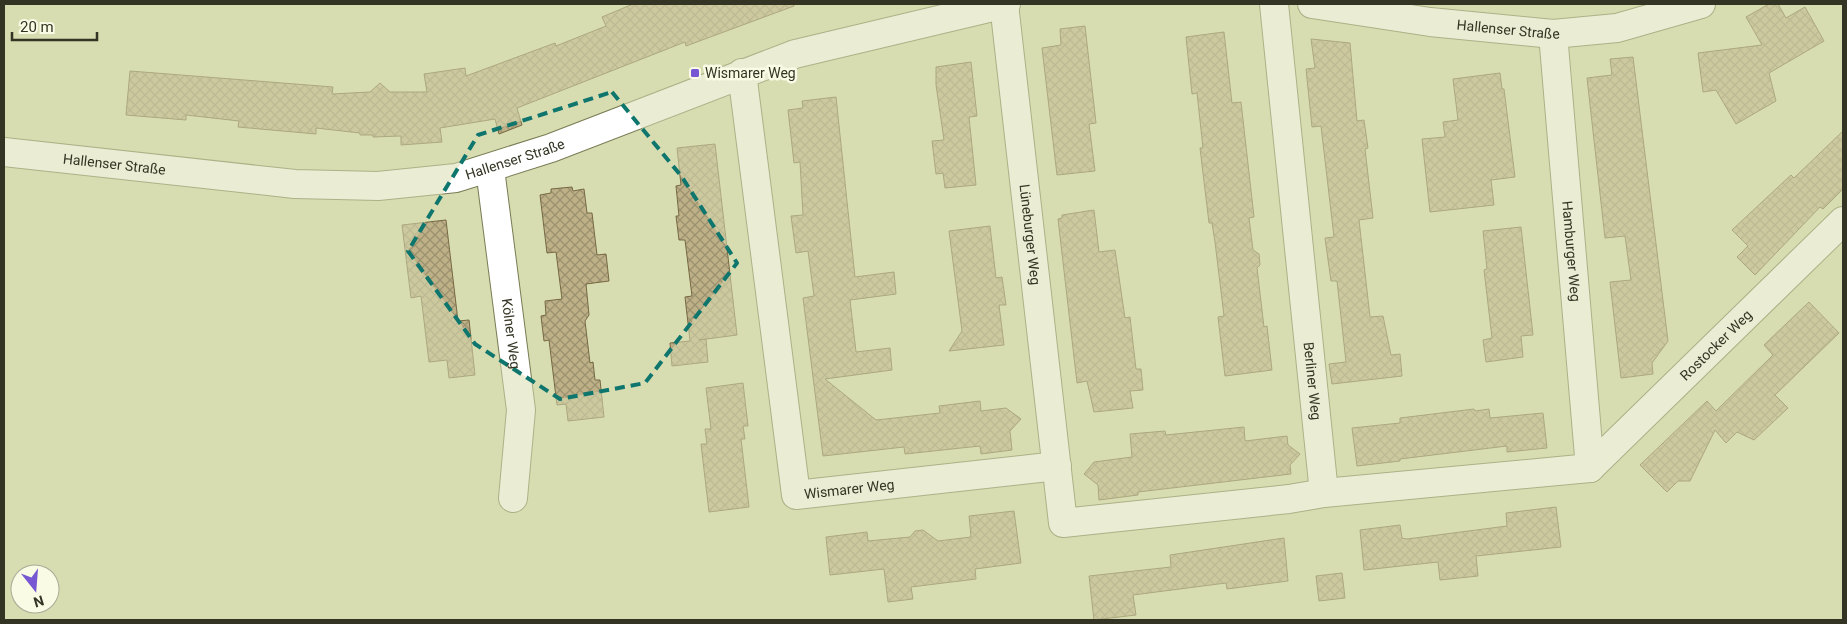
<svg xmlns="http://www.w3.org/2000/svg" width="1847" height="624" viewBox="0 0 1847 624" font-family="Roboto,sans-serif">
	<defs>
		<pattern id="building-cross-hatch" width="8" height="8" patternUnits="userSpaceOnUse" patternTransform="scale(1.25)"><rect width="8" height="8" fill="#beb188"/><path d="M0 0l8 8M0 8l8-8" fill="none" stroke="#9b916f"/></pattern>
	</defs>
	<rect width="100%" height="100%" fill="#d8dcb1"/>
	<!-- building -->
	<g fill="url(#building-cross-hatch)" stroke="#756842">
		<path d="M633 4H794V6L686 46 685 42 517 108 522 125 499 134 495 119 440 128 442 142 401 145V136L373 137V135H360V133L316 128V134L238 127 239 121 186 115V120L126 115 130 71 333 87 332 94 370 92 380 83 390 92H427L424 74 465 68 466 76 555 43 556 46 606 26 602 17Z"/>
		<path d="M1769 4H1778L1786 18 1805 7 1824 41 1769 73 1776 101 1736 124 1716 90 1703 92 1698 53 1762 45 1746 17Z"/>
		<path d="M1085 26 1096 123 1089 124 1095 171 1057 175 1042 48 1061 45 1060 29Z"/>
		<path d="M1224 32 1232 103 1241 102 1254 217 1249 218 1253 250 1259 254 1260 265 1257 268 1264 327 1267 326 1272 370 1225 376 1218 317 1224 316 1215 242 1212 223H1209L1200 148H1203L1197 93 1192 94 1186 37Z"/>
		<path d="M1311 39 1350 43 1357 121 1364 120 1368 148 1365 149 1373 218 1359 220 1370 317 1383 316 1391 355 1400 354 1402 376 1332 384 1329 364 1346 362 1337 281H1331L1325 238 1334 237 1321 126 1312 127 1306 69 1315 68Z"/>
		<path d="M1633 57 1668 341 1652 363 1653 374 1621 378 1610 282 1631 280 1625 236 1605 238 1587 78 1612 75 1610 59Z"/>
		<path d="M971 62 977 116 969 117 976 185 945 188 943 173 936 174 932 141 944 140 936 85V67Z"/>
		<path d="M1500 73 1502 89H1504L1515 177 1491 180 1494 205 1430 212 1422 139 1445 137 1443 122 1458 120 1453 79Z"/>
		<path d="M836 97 855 277 894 272 896 294 850 300 856 352 890 348 892 370 825 379 876 420 940 413 939 406 980 401 981 411 1006 408 1021 419 1010 431 1012 450 981 454 980 446 905 454 904 447 823 456 803 298 814 296 808 251 796 253 791 216 803 215 800 162 794 163 788 110 803 108 802 101Z"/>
		<path d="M1843 131V189L1823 209 1820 207 1755 275 1737 257 1748 246 1732 230 1791 175 1794 178Z"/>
		<path d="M715 144 737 335 699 340 706 339 708 362 672 366 670 343 690 341 685 297 692 296 685 240H679L676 216H679L676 186 681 185 677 148Z"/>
		<path d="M572 187 573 191 584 189 587 213H592L597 255 606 254 609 281 586 284 589 315 585 321 590 363 593 362 595 380H600L604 417 568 421 566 404 557 405 549 340 544 341 541 316 546 315 545 301 562 299 556 252 547 253 540 195 551 193V189Z"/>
		<path d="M1094 210 1099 252 1115 250 1125 318 1130 317 1136 369H1141L1143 390 1130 391 1133 408 1094 412 1087 381 1077 383 1058 219 1062 218V215Z"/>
		<path d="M446 220 458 321 469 320 475 375 449 378 447 360 429 362 421 296 411 298 402 225Z"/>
		<path d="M990 226 996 278 1002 277 1006 305H999L1004 345 949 351 962 331 949 231Z"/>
		<path d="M1521 227 1533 335 1521 336 1523 357 1486 362 1483 340 1492 338 1484 270 1487 269 1483 231Z"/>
		<path d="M1809 302 1839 333 1775 395 1788 408 1754 440 1737 432 1726 443 1715 430 1690 481H1678L1667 492 1640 465 1707 401 1716 411 1773 355 1764 345Z"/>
		<path d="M743 383 748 426H743L745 439H741L749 507 709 512 701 444H707L705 429H711L706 388Z"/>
		<path d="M1474 409 1475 411 1489 409 1490 418 1543 413 1547 448 1507 452V446L1400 459V461L1357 466 1352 428 1400 423V418Z"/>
		<path d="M1244 427 1245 441 1287 436 1288 445 1300 454 1290 465 1291 474 1138 492V495L1099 500 1098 485 1084 474 1094 462 1132 457 1130 434 1165 431 1166 435Z"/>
		<path d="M1556 507 1561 547 1476 556 1478 576 1440 580 1438 562 1364 570 1360 530 1400 525 1402 538 1407 539 1507 526 1506 513Z"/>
		<path d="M1014 511 1021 563 975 569 976 579 911 587 913 599 888 602 884 569 830 575 826 537 867 532 868 541 910 537 915 531 923 530 938 541 971 537 969 516Z"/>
		<path d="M1284 538 1288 581 1227 589 1226 583 1133 595 1136 615 1094 620 1089 576 1171 567 1170 555Z"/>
		<path d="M1342 573 1345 598 1319 601 1316 576Z"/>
	</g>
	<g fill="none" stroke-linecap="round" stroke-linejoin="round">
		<!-- street casing -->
		<g stroke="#797c54" stroke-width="30">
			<g id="street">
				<path id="s1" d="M1004 4 1063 523 1289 499 1324 493"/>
				<path id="s2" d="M1274 4 1324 493 1590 468"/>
				<path id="s3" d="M1312 4 1430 22 1553 34 1617 28 1701 4"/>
				<path id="s4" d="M1553 34 1590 468"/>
				<path id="s5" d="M742 73 796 495 1057 466"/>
				<path id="s6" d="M4 152 295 184 378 186 456 178 551 148 795 54 1006 4"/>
				<path id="s7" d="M490 169 521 410 513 498"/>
				<path id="s8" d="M1590 468 1843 221"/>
			</g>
		</g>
		<!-- street -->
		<use href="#street" stroke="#fff" stroke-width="28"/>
	</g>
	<!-- marked area -->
	<path d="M0 0H1847V624H0ZM612 92 682 177 737 263 645 383 560 399 475 344 408 251 478 135Z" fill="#d8dcb1" fill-opacity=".55" fill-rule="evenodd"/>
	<path fill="none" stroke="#0f766e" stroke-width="4" stroke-dasharray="10 6" stroke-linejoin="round" d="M612 92 682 177 737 263 645 383 560 399 475 344 408 251 478 135Z"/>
	<!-- markers -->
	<rect fill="#7858d2" stroke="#f9fbe5" stroke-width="2" x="690" y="68" width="10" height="10" rx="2.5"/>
	<g text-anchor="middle" stroke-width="5" stroke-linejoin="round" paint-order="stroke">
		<!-- street labels -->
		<g font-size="14" fill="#333423" stroke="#f9fbe5">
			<text dy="5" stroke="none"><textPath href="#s3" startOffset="198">Hallenser Straße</textPath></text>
			<text dy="5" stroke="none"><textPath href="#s6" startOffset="516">Hallenser Straße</textPath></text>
			<text dy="5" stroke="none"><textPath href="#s6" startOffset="111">Hallenser Straße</textPath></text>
			<text dy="5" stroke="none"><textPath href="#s1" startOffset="232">Lüneburger Weg</textPath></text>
			<text dy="5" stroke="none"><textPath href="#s4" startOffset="218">Hamburger Weg</textPath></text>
			<text dy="5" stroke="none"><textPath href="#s7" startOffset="166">Kölner Weg</textPath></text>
			<text dy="5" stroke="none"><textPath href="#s8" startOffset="176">Rostocker Weg</textPath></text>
			<text dy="5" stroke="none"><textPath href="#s2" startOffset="379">Berliner Weg</textPath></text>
			<text dy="5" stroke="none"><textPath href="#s5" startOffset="479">Wismarer Weg</textPath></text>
		</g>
		<!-- poi labels -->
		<g font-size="14" fill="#333423" stroke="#f9fbe5" text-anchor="start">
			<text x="705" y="78">Wismarer Weg</text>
		</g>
	</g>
	<!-- border -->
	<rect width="1847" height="624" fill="none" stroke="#333423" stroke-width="10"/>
	<!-- north arrow -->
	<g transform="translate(35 589) rotate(163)"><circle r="24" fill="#f9fbe5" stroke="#aaab97"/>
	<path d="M0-4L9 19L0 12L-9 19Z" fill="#7858d2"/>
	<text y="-8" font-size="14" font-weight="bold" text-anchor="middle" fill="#333423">N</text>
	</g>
	<!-- scale -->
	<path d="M12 32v8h85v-8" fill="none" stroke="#333423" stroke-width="2.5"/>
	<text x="20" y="32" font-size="15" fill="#333423" stroke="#f9fbe5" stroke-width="4" paint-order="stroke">20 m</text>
</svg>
